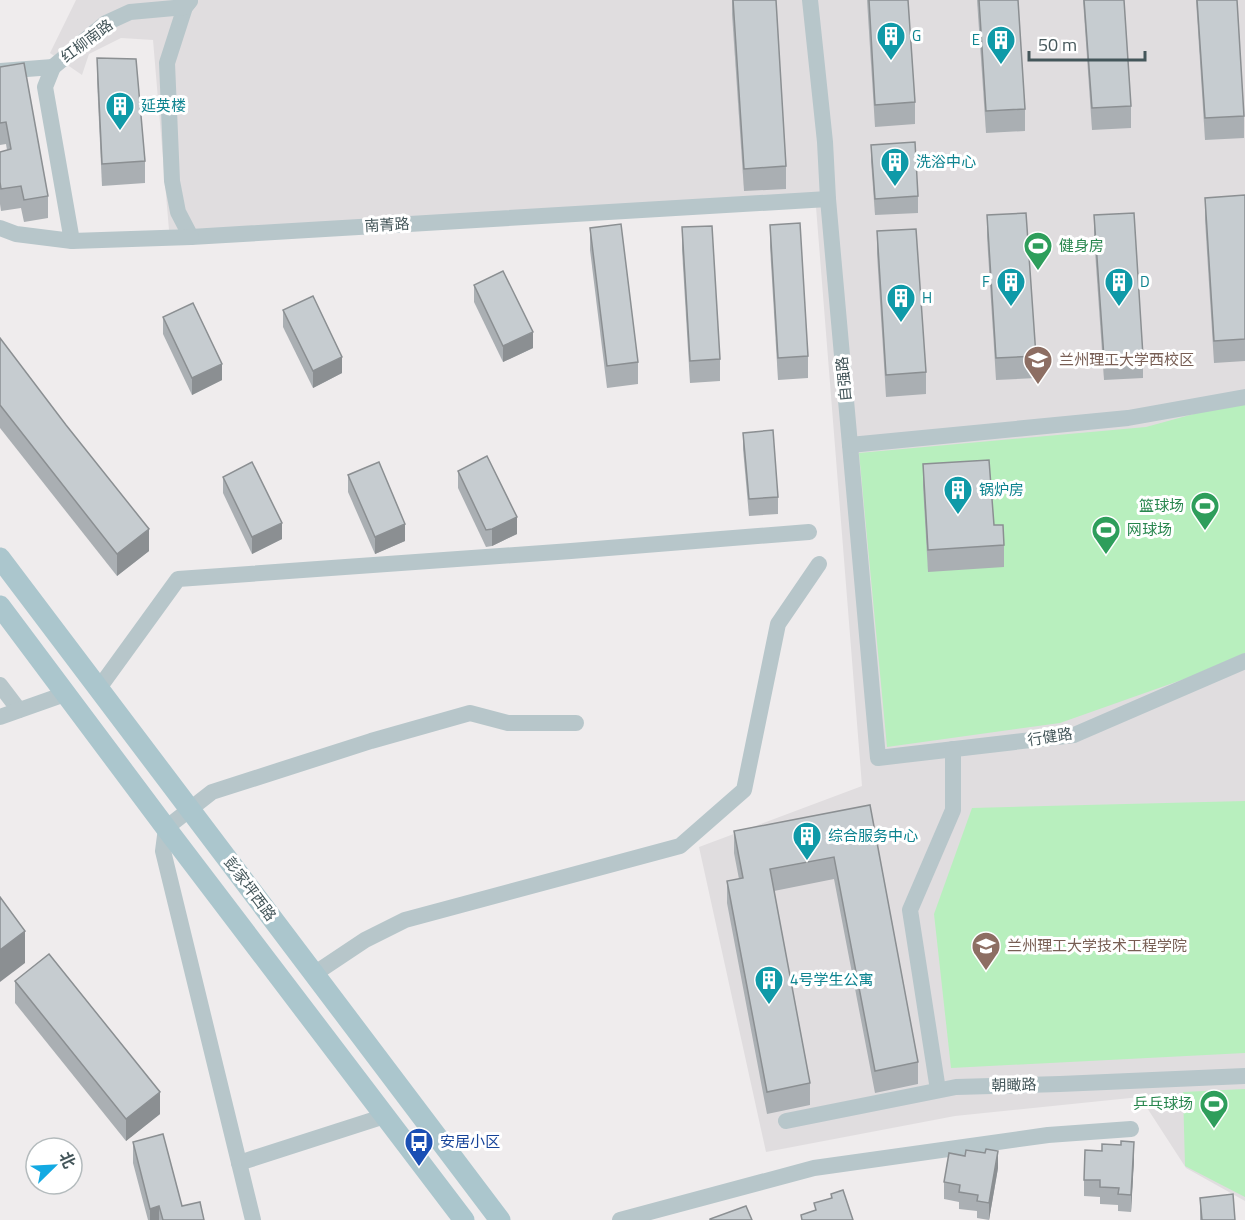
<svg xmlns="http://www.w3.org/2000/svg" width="1245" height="1220" viewBox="0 0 1245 1220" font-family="'Titillium Web','Noto Sans SC',sans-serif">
	<rect width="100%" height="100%" fill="#efeced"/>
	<!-- education -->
	<path fill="#e0dddf" d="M76 0H1245V1201L1186 1168 1140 1097 955 1116 766 1152 699 847 862 786 816 207 169 230 153 40 121 38 89 54 82 75 50 53Z"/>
	<!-- green -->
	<g fill="#b8efbe">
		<path d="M1245 400V653L1190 677 1060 723 887 747 859 453 1146 427Z"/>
		<path d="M1245 801V1053L951 1068 934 914 972 808Z"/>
		<path d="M1245 1089V1197L1185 1166 1183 1092Z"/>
	</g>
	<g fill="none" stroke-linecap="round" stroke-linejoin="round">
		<!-- minor -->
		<g stroke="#b7c6ca" stroke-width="16">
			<path d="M190 0 185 7 167 63 172 181 178 212 191 237 828 199"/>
			<path d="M810 0 825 142 828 199 878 758 1074 735 1245 661"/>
			<path d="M53 67 106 23 130 12 185 7 190 1"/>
			<path d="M0 71 53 67 45 87 72 241 16 234 0 228"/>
			<path d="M72 241 191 237"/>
			<path d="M850 445 1128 418 1245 397"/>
			<path d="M0 685 19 710"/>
			<path d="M99 688 178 579 571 551 809 532"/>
			<path d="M0 717 65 694"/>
			<path d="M314 974 365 940 405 920 680 846 744 790 778 624 819 564"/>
			<path d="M938 1090 910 910 953 810V749"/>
			<path d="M786 1121 956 1087 1060 1084 1245 1076"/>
			<path d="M239 1163 385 1116"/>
			<path d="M253 1220 163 851 166 828 212 792 371 741 470 713 508 723H576"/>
			<path d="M620 1220 814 1168 1048 1135 1131 1129"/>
		</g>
		<!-- major -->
		<g stroke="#abc6cd" stroke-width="21">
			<path d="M0 558 500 1220"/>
			<path d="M0 606 166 828 464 1220"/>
		</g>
	</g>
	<!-- wall -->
	<g fill="#aaafb3">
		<path d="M732 0H776L786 166V189L744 191 732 14Z"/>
		<path d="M867 0H908L915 102V124L875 127Z"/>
		<path d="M977 0H1018L1025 109V131L986 133Z"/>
		<path d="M1083 0H1124L1131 106V128L1092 130Z"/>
		<path d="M1196 0H1237L1244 116V138L1205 140Z"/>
		<path d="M97 58 145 161V183L102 186 97 80Z"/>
		<path d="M0 67 48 196V218L24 222 21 208 1 211 0 204V152L7 150 6 144 0 145Z"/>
		<path d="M871 145 918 196V213L875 215 871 161Z"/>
		<path d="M1205 198 1245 203V361L1214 363 1205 220Z"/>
		<path d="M987 215 1036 356V378L996 380 987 237Z"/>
		<path d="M1094 215 1143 356V378L1104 380 1094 237Z"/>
		<path d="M770 225 808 356V378L778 380 770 247Z"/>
		<path d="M682 227 720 359V381L690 383 682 250Z"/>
		<path d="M590 228 638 362V384L607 388 590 250Z"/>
		<path d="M877 231 926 372V394L886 397 877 254Z"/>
		<path d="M474 285 533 348 503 362 474 302Z"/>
		<path d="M283 310 342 373 313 388 283 327Z"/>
		<path d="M163 317 222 380 192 395 163 334Z"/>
		<path d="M0 338 149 551 117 576 0 428Z"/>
		<path d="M743 433 778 497V514L749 516 743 449Z"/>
		<path d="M923 464 994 525 1004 545V567L928 572 923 486Z"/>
		<path d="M458 471 517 534 492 546 486 547 458 488Z"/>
		<path d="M348 475 405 541 375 554 348 492Z"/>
		<path d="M223 477 282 539 252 554 223 493Z"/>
		<path d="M870 805 918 1062V1084L875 1093 834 879 774 891 810 1083V1105L767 1114 727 903V881L739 879 734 853V831Z"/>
		<path d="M15 981 160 1114 126 1141 15 1003Z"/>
		<path d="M133 1142 182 1206 204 1220H148L133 1163Z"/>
		<path d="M1134 1159 1131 1212 1118 1211V1205L1100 1204V1197L1084 1196V1180Z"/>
		<path d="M998 1168 989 1220 977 1218V1211L959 1209V1202L944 1199V1182Z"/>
		<path d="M1200 1198 1235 1220H1200Z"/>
	</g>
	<!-- shaded-wall -->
	<g fill="#8b8f92">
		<path d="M533 332V348L503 362V346Z"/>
		<path d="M342 357V373L313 388V371Z"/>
		<path d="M222 364V380L192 395V378Z"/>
		<path d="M517 517V534L492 546V529Z"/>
		<path d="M282 523V539L252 554V537Z"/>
		<path d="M405 524V541L375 554V537Z"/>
		<path d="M149 529V551L117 576V554Z"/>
		<path d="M25 931V963L0 982V950Z"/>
		<path d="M160 1092V1114L126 1141V1119Z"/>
		<path d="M1134 1142V1159L1131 1212V1195Z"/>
		<path d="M998 1151V1168L989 1220V1203Z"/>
		<path d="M159 1206V1220H150V1209Z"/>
	</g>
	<!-- building -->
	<g fill="#c6ccd0" stroke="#8b8f92" stroke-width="1.5">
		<path d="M733 0H776L786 166 744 169Z"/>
		<path d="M869 0H908L915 102 875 105Z"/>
		<path d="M979 0H1018L1025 109 986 111Z"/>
		<path d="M1084 0H1124L1131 106 1092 108Z"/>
		<path d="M1197 0H1237L1244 116 1205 118Z"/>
		<path d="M97 58 136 59 145 161 102 164Z"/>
		<path d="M24 63 48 196 24 200 21 186 1 189 0 182V152L11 149 6 122 0 123V67Z"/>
		<path d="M915 142 918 196 875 199 871 145Z"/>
		<path d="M1245 195V339L1214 341 1205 198Z"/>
		<path d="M1026 213 1036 356 996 358 987 215Z"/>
		<path d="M1134 213 1143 356 1104 358 1094 215Z"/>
		<path d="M800 223 808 356 778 358 770 225Z"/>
		<path d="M621 224 638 362 607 366 590 228Z"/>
		<path d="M712 226 720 359 690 361 682 227Z"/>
		<path d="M916 229 926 372 886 375 877 231Z"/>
		<path d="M503 271 533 332 503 346 474 285Z"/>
		<path d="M313 296 342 357 313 371 283 310Z"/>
		<path d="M193 303 222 364 192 378 163 317Z"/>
		<path d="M0 338 66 425 149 529 117 554 0 405Z"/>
		<path d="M773 430 778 497 749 499 743 433Z"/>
		<path d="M487 456 517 517 492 529 486 530 458 471Z"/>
		<path d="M989 460 994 525H1003L1004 545 928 550 923 464Z"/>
		<path d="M252 462 282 523 252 537 223 477Z"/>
		<path d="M379 462 405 524 375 537 348 475Z"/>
		<path d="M870 805 918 1062 875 1071 834 857 770 869 810 1083 767 1092 727 881 743 878 734 831Z"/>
		<path d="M0 897 25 931 0 950Z"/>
		<path d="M49 954 160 1092 126 1119 15 981Z"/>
		<path d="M163 1134 182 1206 200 1202 204 1220H163L159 1206 150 1209 133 1142Z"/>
		<path d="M1121 1141 1134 1142 1131 1195 1118 1194 1119 1188 1100 1187V1180H1084L1085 1150 1102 1151V1144L1121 1145Z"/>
		<path d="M986 1149 998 1151 989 1203 977 1201 978 1195 959 1192 960 1185 944 1182 949 1153 965 1156 966 1150 985 1153Z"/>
		<path d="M843 1190 853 1220H802L801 1215 816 1210 814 1203 832 1198 831 1194Z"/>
		<path d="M1233 1194 1235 1220H1202L1200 1198Z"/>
		<path d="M746 1206 752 1220H710V1219Z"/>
	</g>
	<!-- icons -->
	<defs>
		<g id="building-pin" transform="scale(1.5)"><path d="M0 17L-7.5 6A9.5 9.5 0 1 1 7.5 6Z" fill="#0f9aa8" stroke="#fff"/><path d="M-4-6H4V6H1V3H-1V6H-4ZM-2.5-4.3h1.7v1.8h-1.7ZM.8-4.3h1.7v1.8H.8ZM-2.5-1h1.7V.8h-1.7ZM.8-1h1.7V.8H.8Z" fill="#fff"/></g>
		<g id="stadium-pin" transform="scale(1.5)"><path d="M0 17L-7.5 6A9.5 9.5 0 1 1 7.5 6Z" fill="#2e9e5b" stroke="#fff"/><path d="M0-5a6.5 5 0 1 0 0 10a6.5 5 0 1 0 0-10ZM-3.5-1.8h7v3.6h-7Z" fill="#fff"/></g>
		<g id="university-pin" transform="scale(1.5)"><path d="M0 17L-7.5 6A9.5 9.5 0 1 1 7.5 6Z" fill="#8d6e63" stroke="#fff"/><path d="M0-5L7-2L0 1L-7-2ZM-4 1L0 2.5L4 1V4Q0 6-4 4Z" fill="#fff"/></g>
		<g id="bus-pin" transform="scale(1.5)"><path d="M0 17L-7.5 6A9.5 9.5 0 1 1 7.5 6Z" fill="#1a4fb4" stroke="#fff"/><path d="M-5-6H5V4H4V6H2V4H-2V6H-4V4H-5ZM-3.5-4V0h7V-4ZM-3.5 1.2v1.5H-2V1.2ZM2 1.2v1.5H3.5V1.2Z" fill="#fff"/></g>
	</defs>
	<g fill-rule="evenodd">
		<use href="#building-pin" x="891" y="36"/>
		<use href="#building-pin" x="1001" y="40"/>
		<use href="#building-pin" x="120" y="106"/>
		<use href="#building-pin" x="895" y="162"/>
		<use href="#stadium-pin" x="1038" y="246"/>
		<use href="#building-pin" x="1011" y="282"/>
		<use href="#building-pin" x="1119" y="282"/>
		<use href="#building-pin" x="901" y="298"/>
		<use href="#university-pin" x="1038" y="360"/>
		<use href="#building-pin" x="958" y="490"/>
		<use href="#stadium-pin" x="1205" y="506"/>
		<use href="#stadium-pin" x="1106" y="530"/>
		<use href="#building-pin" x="807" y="836"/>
		<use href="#university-pin" x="986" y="946"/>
		<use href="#building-pin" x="769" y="980"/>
		<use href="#stadium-pin" x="1214" y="1104"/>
		<use href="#bus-pin" x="419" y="1142"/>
	</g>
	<g text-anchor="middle" stroke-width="6" stroke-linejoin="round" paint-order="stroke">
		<!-- culture labels -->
		<g font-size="15" fill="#0d838f" stroke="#fff" text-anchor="start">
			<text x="912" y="41">G</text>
			<text x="980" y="45" text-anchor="end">E</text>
			<text x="141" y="111">延英楼</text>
			<text x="916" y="167">洗浴中心</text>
			<text x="990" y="287" text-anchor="end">F</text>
			<text x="1140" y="287">D</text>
			<text x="922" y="303">H</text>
			<text x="979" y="495">锅炉房</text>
			<text x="828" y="841">综合服务中心</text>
			<text x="790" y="985">4号学生公寓</text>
		</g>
		<!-- street labels -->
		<g font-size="15" fill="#44565a" stroke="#fff">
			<text transform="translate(87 41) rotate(-37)" y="5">红柳南路</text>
			<text transform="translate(387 225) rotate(-3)" y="5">南菁路</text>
			<text transform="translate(844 379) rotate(-95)" y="5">自强路</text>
			<text transform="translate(1050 737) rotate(-9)" y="5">行健路</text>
			<text transform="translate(250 889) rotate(53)" y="5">彭家坪西路</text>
			<text transform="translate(1014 1085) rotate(-1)" y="5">朝瞰路</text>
		</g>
		<!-- leisure labels -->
		<g font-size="15" fill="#27864d" stroke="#fff" text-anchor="start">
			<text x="1059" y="251">健身房</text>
			<text x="1184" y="511" text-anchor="end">篮球场</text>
			<text x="1127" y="535">网球场</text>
			<text x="1193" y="1109" text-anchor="end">乒乓球场</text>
		</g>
		<!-- education labels -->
		<g font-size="15" fill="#785e54" stroke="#fff" text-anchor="start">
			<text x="1059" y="365">兰州理工大学西校区</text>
			<text x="1007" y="951">兰州理工大学技术工程学院</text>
		</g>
		<!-- transit labels -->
		<g font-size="15" fill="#164399" stroke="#fff" text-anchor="start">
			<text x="440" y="1147">安居小区</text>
		</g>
	</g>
	<!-- north arrow -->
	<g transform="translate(54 1166) rotate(66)"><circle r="28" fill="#ffffff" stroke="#b4bbbd" stroke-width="1.5"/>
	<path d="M0-4.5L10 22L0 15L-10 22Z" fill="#13a9e2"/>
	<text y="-9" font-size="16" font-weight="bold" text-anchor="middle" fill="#44565a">北</text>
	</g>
	<!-- scale -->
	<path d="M1029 51v9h116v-9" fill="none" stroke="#44565a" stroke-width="3"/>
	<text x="1038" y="51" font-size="18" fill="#44565a" stroke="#ffffff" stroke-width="4.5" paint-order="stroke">50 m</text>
</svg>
